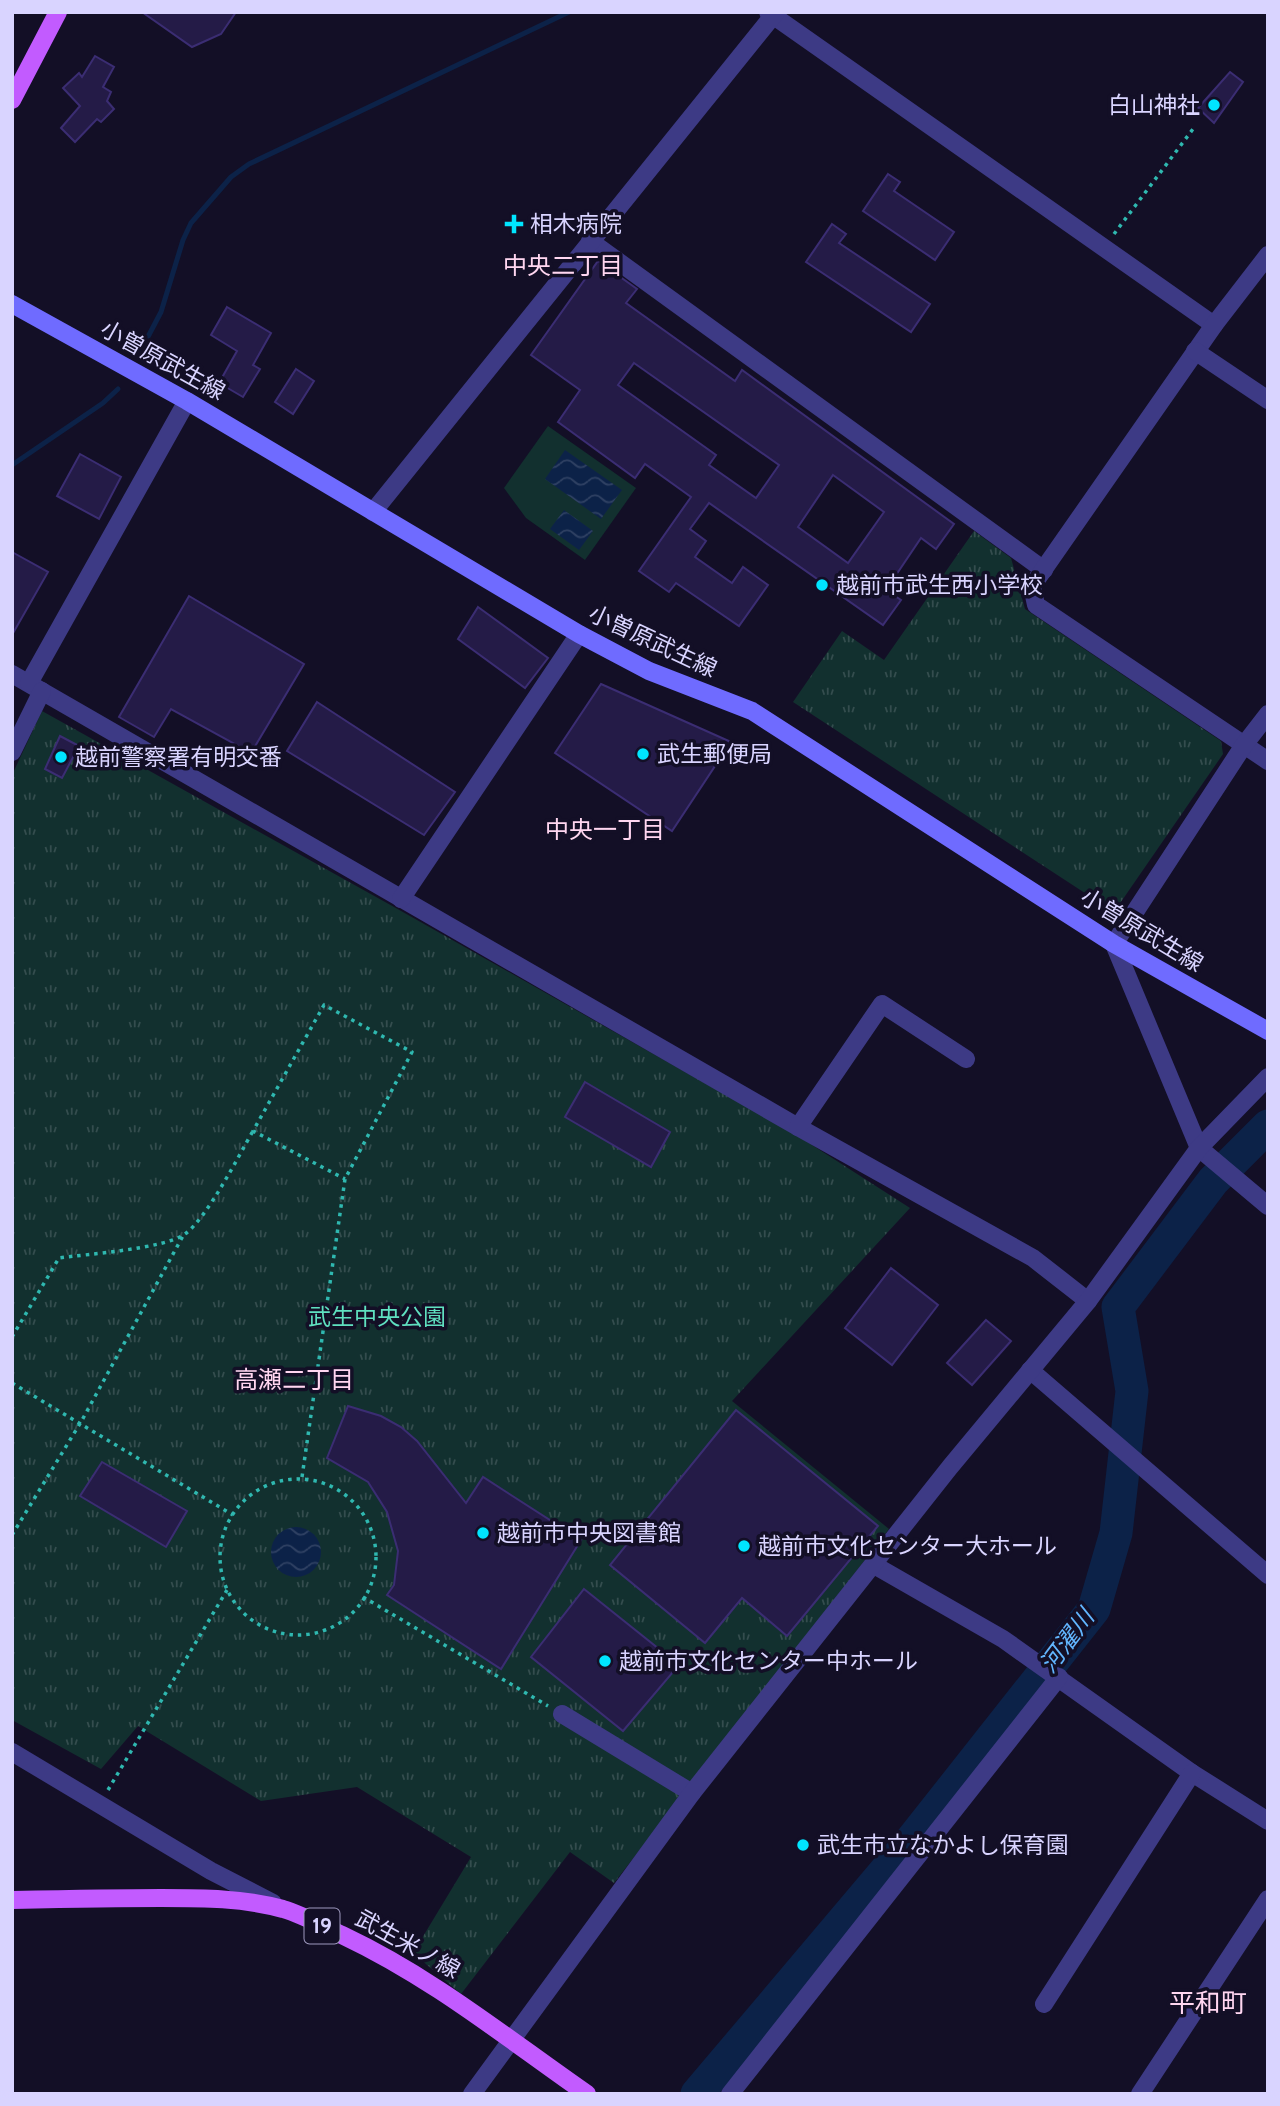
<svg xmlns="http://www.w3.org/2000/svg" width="1280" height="2106" viewBox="0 0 1280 2106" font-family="Cabin,'Noto Sans JP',sans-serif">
	<defs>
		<pattern id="park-tufts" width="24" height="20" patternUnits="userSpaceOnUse" patternTransform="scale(1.75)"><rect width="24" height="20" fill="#12302f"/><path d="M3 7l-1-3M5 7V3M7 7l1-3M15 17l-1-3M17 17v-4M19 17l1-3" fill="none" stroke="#344d4e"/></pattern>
		<pattern id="water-waves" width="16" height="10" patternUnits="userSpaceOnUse" patternTransform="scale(1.75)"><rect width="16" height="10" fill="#0c2248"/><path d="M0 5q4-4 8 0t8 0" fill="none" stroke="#2f4163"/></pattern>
	</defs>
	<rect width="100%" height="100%" fill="#130f26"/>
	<!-- grass -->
	<path fill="#12302f" d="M548 426 636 488 585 560 526 518 504 488Z"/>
	<!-- park -->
	<g fill="url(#park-tufts)">
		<path d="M974 531 1011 558 1025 609 1221 741 1223 754 1114 912 793 702 842 631 884 660Z"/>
		<path d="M42 711 394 907 798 1136 910 1208 732 1401 889 1529 614 1883 570 1852 461 1994 413 1953 471 1857 357 1787 261 1801 138 1726 101 1769 12 1720V775Z"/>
	</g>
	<!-- water -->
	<g fill="url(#water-waves)">
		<path d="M565 450 622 490 601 519 545 479Z"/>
		<path d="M564 510 593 531 579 550 550 529Z"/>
		<circle cx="296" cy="1552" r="25"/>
	</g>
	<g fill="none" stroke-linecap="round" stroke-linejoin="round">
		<!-- stream -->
		<g stroke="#0c2248" stroke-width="5">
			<path d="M141 350 161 312 183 240 191 223 231 177 249 164 569 12"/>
			<path d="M12 465 103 403 118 389"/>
		</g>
		<!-- river -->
		<path stroke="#0c2248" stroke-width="33" d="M697 2094 910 1842 1094 1609 1116 1533 1132 1391 1118 1307 1213 1181 1268 1126"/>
	</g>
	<!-- building -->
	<g fill="#241b47" stroke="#3b2d73" stroke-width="2" fill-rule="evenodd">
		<path d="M142 12H236L221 34 192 47Z"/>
		<path d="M95 56 114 67 103 87 111 92 107 101 114 109 101 122 97 119 75 142 61 128 80 106 63 88 79 73 82 77Z"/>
		<path d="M1230 72 1243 82 1214 123 1198 108Z"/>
		<path d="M888 174 900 182 894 191 954 232 935 260 863 211Z"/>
		<path d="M832 224 846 234 839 243 930 304 911 332 806 262Z"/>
		<path d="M598 261 637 289 626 303 735 381 742 370 954 524 936 549 921 538 886 590 901 600 883 625 709 503 690 529 706 541 695 557 732 583 743 567 768 585 739 626 676 583 669 592 639 571 691 497 645 464 635 478 558 422 580 390 531 355ZM634 363 779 465 756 498 709 465 716 455 618 385ZM833 475 884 512 848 563 798 527Z"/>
		<path d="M227 307 271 333 253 365 260 369 243 397 219 383 237 351 211 335Z"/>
		<path d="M296 369 314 381 293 414 275 402Z"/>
		<path d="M80 454 121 477 99 519 57 496Z"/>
		<path d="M12 552 48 572 12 635Z"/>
		<path d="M189 596 304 664 251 753 171 709 154 737 119 717Z"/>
		<path d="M478 607 548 658 525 688 458 639Z"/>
		<path d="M601 684 731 742 672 831 555 753Z"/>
		<path d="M317 702 455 792 424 835 287 751Z"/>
		<path d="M60 736 79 746 62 778 45 769Z"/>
		<path d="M585 1082 670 1132 651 1167 565 1117Z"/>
		<path d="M891 1268 938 1305 892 1365 845 1328Z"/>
		<path d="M986 1320 1011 1341 972 1385 947 1363Z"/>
		<path d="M348 1406 381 1416 401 1427 417 1441 466 1503 483 1477 581 1540 501 1669 387 1595 394 1585 398 1551 387 1512 368 1482 327 1458Z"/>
		<path d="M736 1410 878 1526 787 1636 742 1598 705 1643 610 1565Z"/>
		<path d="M102 1462 187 1511 166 1547 80 1496Z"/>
		<path d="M584 1589 679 1665 623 1731 531 1657Z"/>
	</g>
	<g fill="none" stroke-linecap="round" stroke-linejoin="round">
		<!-- path -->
		<g stroke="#2fb8b0" stroke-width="3.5" stroke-dasharray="3.5 5" stroke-linecap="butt">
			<path d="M1114 234 1193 129"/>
			<path d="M12 1337 59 1258C87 1254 164 1249 185 1234 207 1218 238 1157 253 1131"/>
			<path d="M12 1383 233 1515"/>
			<path d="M302 1477 345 1179 412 1052 324 1005 253 1131 345 1179"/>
			<circle cx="298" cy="1557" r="78"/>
			<path d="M12 1535 81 1422 184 1234"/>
			<path d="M363 1597 548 1706"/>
			<path d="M108 1790 227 1590"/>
		</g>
		<!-- minor -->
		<g stroke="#3d3a85" stroke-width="18">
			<path d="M768 12 1214 325"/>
			<path d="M590 241 1044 570"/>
			<path d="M1268 255 1214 325 1032 586 1036 605 1268 761"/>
			<path d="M1195 351 1268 400"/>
			<path d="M373 512 776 12"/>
			<path d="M12 674 798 1127 1033 1258 1088 1301"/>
			<path d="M29 683 187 401"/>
			<path d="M1268 714 1244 745 1114 944 1199 1148 1268 1206"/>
			<path d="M12 752 42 691"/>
			<path d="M401 899 579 634"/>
			<path d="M798 1127 882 1004 966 1059"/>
			<path d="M1030 1370 1268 1575"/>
			<path d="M874 1565 1003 1639 1192 1773 1268 1821"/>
			<path d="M562 1714 692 1793"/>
			<path d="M1044 2004 1192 1773"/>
			<path d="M472 2094 692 1793 950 1467 1088 1301 1199 1148 1268 1077"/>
			<path d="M730 2094 1059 1677"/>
			<path d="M1140 2094 1268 1899"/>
		</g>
		<!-- tertiary -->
		<path stroke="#3d3a85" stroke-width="18" d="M12 1752 211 1871 273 1903"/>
		<!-- secondary -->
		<path stroke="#6f6bff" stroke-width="18" d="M12 304 187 401 579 634 649 671 752 711 1114 944 1268 1031"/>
		<!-- primary -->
		<g stroke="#c25bff" stroke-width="18">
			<path d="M12 100 58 12"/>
			<path d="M12 1900C62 1899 112 1898 161 1898 203 1898 243 1898 283 1909 303 1915 323 1926 342 1935 433 1978 505 2037 587 2094"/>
		</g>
	</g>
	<!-- markers -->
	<g fill="#00e5ff" stroke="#130f26" stroke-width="2.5">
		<circle cx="1214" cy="105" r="7"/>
		<path d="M510.5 213.5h7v7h7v7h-7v7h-7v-7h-7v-7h7z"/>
		<circle cx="822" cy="585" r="7"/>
		<circle cx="643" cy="754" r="7"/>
		<circle cx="61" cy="757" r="7"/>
		<circle cx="483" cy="1533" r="7"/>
		<circle cx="744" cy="1546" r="7"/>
		<circle cx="605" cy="1661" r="7"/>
		<circle cx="803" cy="1845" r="7"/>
	</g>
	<g text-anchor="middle" stroke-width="7" stroke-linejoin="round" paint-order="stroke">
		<!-- shield labels -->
		<rect fill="#130f26" stroke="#9e99be" stroke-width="2" x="304.5" y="1908.5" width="35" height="35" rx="5"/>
		<g font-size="21" font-weight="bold" fill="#d9d4ff">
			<text x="322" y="1933">19</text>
		</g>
		<!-- poi labels -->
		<g font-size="23" fill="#d9d4ff" stroke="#130f26" text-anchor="start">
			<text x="1200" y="113" text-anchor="end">白山神社</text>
			<text x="530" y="232">相木病院</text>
			<text x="836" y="593">越前市武生西小学校</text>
			<text x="657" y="762">武生郵便局</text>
			<text x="75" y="765">越前警察署有明交番</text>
			<text x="497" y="1541">越前市中央図書館</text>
			<text x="758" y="1554">越前市文化センター大ホール</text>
			<text x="619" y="1669">越前市文化センター中ホール</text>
			<text x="817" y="1853">武生市立なかよし保育園</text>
		</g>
		<!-- street labels -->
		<g font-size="23" fill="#d9d4ff" stroke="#130f26">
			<text transform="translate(163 360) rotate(29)" y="8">小曽原武生線</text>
			<text transform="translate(653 641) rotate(25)" y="8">小曽原武生線</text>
			<text transform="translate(1142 930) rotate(31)" y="8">小曽原武生線</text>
			<text transform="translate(408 1944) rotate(29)" y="8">武生米ノ線</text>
		</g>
		<!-- park labels -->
		<g font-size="23" fill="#5fe0c0" stroke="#130f26">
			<text x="377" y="1325">武生中央公園</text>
		</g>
		<!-- neighbourhood labels -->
		<g font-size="24" fill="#ffd6f0" stroke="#130f26">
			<text x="563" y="274">中央二丁目</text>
			<text x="605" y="838">中央一丁目</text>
			<text x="294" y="1388">高瀬二丁目</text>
		</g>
		<!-- water labels -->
		<g font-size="24" font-style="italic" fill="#62b6ff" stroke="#130f26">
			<text transform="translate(1067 1641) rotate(-53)" y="8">河濯川</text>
		</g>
		<!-- quarter labels -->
		<g font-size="26" fill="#ffd6f0" stroke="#130f26">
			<text x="1208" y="2012">平和町</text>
		</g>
	</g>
	<!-- border -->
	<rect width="1280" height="2106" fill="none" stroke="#d9d4ff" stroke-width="28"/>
</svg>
